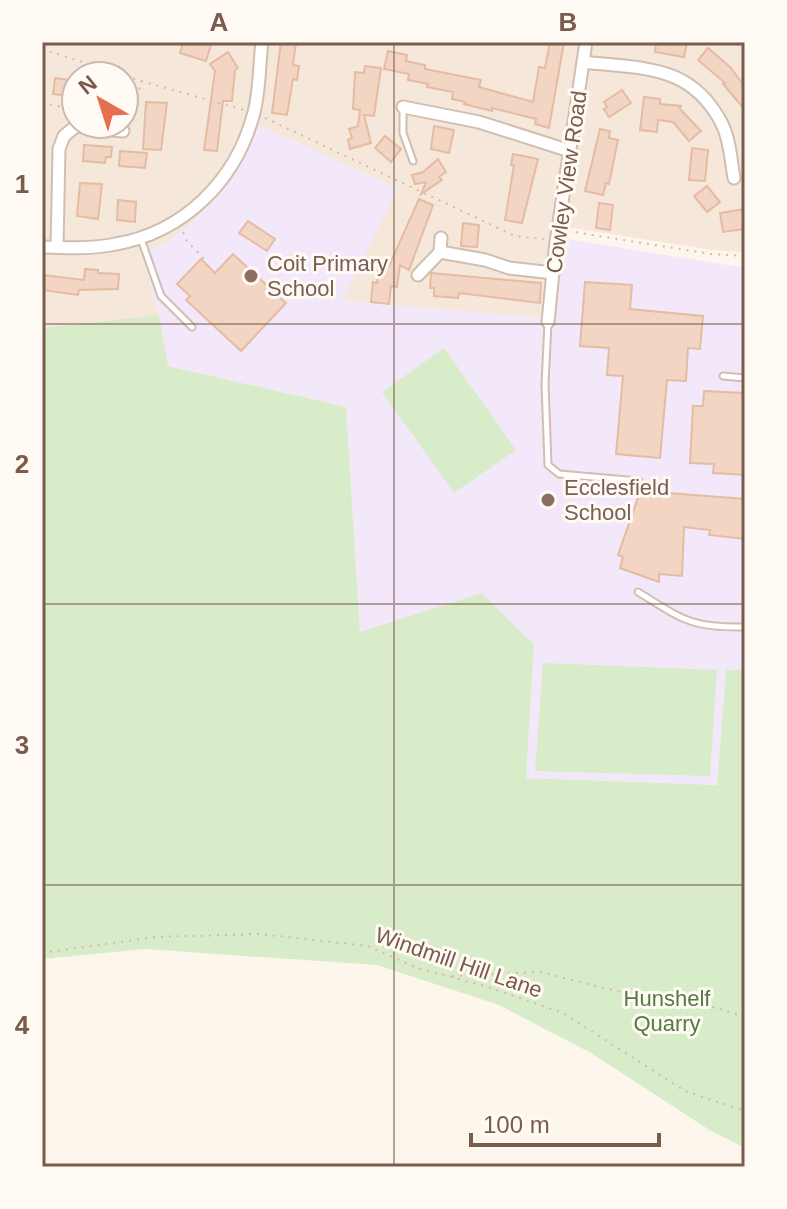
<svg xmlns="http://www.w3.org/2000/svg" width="787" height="1209" viewBox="0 0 787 1209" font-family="Helvetica,sans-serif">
	<rect width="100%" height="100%" fill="#fdf6ec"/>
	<!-- residential -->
	<path fill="#f5e8da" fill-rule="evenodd" d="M42 42H745V252L712 250 573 228 562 238 554 319 342 301 245 158 222 192 196 219 164 245 142 252 159 315 42 328ZM76 76H124V124H76Z"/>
	<!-- education -->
	<path fill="#f3e8fa" d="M256 124 398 188 342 301 554 319 562 238 745 268V670H726L717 785 526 778 534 645 360 632 346 407 168 366 159 315 141 252 164 245 196 219 222 192 245 158Z"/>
	<!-- green -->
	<g fill="#d8ecc9">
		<path d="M159 315 168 366 346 407 360 632 482 593 534 645 526 778 717 785 726 670H745V1148L711 1131 591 1053 499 1005 377 965 145 949 42 959V328Z"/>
		<path d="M444 348 516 450 454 493 382 392Z"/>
		<path d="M543 663 717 670 710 776 535 771Z"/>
	</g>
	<!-- building -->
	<g fill="#f3d5c3" stroke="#e6bba3" stroke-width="2">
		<path d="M183 42H212L206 61 180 53Z"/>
		<path d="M281 42H296L293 65 299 66 297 80 293 79 287 115 272 113Z"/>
		<path d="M550 42H564L549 128 535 124 536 119 492 108V111L464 104 465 102 452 99 453 92 427 87 428 84 408 80 409 74 384 69 388 51 407 55 406 61 425 65V69L481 80 479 87 533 102 539 67 545 68Z"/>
		<path d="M656 42H687L684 57 655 52Z"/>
		<path d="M708 48 730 67 745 87V110L723 84 725 83 698 60Z"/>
		<path d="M228 52 238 68 235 70 232 101H223L217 151 204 150 215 71 210 64Z"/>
		<path d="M365 66 381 68 374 116 364 115 371 143 350 149 348 140 352 138 349 129 358 126 360 110 353 109 355 72 364 73Z"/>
		<path d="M55 78 76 81V97L53 94Z"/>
		<path d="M622 90 631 103 609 117 604 109 607 107 604 102Z"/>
		<path d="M644 97 660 99V104L681 106 680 109 701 131 689 141 673 122 658 120 657 132 640 130Z"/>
		<path d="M146 102 167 103 161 150 143 149Z"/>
		<path d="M434 126 454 130 449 153 431 149Z"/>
		<path d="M600 129 610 131 609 138 618 140 609 184 606 183 603 195 585 191Z"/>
		<path d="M385 136 401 149 391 162 375 148Z"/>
		<path d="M84 145 112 147 111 157H106L105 163 83 161Z"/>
		<path d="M692 148 708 150 705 181 689 180Z"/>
		<path d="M120 151 147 153 145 168 119 166Z"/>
		<path d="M513 154 538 159 522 223 505 220 514 165H511Z"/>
		<path d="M438 159 446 172 439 177 442 180 421 194 426 182 415 184 412 175 423 172Z"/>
		<path d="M80 183 102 184 98 219 77 216Z"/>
		<path d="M707 186 720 202 707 212 694 196Z"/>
		<path d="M419 199 433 205 409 270 400 265 397 287 391 286 389 304 371 302 373 282 377 283 379 265 389 266Z"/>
		<path d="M118 200 136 202 135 222 117 220Z"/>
		<path d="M599 203 613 205 610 230 596 228Z"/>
		<path d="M745 209V229L723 232 720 213Z"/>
		<path d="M248 221 275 239 267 251 239 233Z"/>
		<path d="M463 223 479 225 477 247 461 246Z"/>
		<path d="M233 254 286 303 241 351 186 300 190 296 177 284 201 259 215 273Z"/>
		<path d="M85 269 98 270V273L119 274 118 289 79 290 78 295 42 290 43 275 84 280Z"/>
		<path d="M431 273 541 283 540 303 459 293 458 298 434 296V288H430Z"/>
		<path d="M585 282 632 285 630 309 703 316 700 349 688 348 686 381 667 380 660 458 616 454 623 376 607 375 609 348 580 346Z"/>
		<path d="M704 391 745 393V475L713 473 714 464 690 463 693 406H703Z"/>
		<path d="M640 492 652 497 655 492 745 499V539L709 535 710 530 684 527 682 576 659 574V582L620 568 623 557 618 555Z"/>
	</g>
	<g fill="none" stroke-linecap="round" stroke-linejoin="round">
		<!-- service casing -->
		<g stroke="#d1beb0" stroke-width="9">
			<g id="service">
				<path d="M403 108V133L413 161"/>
				<path d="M141 239 161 296 192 327"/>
				<path d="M548 323 545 384 548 465 559 474 639 481"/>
				<path d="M723 376 745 378"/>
				<path d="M638 592C682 619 690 628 745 627"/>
			</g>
		</g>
		<!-- minor casing -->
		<g stroke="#d1beb0" stroke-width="15">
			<g id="minor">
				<path d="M583 62C641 69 691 63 722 124 730 140 731 161 734 178"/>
				<path d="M403 107 479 122 570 151"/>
				<path d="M441 238 440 252 485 260 509 268 553 273"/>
				<path d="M42 247C66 248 92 249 116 244 184 232 235 181 253 116 260 93 259 66 262 42"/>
				<path d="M57 247 59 149 64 136 76 126 123 131"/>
				<path d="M418 275 440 252"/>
				<path d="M548 322 556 242 586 42"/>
			</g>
		</g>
		<!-- path -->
		<g stroke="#d9b8a5" stroke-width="2" stroke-dasharray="2 6" stroke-linecap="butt">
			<path d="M42 49 141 81 244 110"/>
			<path d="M42 103 64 107 73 114"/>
			<path d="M265 118 515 236 544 239"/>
			<path d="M130 119 134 116 141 81"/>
			<path d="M568 231 711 254 745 256"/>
			<path d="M183 232 187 241 207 262"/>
			<path d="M42 953 155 937 260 934 368 946 417 968 485 986 563 1013 685 1091 745 1111"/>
			<path d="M452 976 540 972 649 999 717 1008 745 1017"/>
		</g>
		<!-- service -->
		<use href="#service" stroke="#fff" stroke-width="5"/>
		<!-- minor -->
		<use href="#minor" stroke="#fff" stroke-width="11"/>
	</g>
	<!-- grid -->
	<path fill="none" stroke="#7a5c4d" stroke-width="2" stroke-opacity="0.55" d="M394 42V1167M42 324H745M42 604H745M42 885H745"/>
	<!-- markers -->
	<g fill="#8d6e63" stroke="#fffaf3" stroke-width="3">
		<circle cx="251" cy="276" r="8"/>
		<circle cx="548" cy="500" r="8"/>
	</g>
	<g text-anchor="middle" stroke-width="6" stroke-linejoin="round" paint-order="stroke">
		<!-- street labels -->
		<g font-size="22" fill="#7a5c4d" stroke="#fffaf3">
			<text transform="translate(566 182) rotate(-82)" y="8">Cowley View Road</text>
			<text transform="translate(459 962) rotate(19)" y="8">Windmill Hill Lane</text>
		</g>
		<!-- education labels -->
		<g font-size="22" fill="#785e54" stroke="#fffaf3" text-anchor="start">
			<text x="267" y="271">Coit Primary<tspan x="267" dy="25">School</tspan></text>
			<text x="564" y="495">Ecclesfield<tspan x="564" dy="25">School</tspan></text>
		</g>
		<!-- park labels -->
		<g font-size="22" fill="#537a41" stroke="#fffaf3">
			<text x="667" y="1006">Hunshelf<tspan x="667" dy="25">Quarry</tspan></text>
		</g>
	</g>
	<!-- border -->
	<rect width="787" height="1209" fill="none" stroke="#fffaf3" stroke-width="88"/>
	<!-- north arrow -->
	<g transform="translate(100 100) rotate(321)"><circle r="38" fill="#fffaf3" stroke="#cabbb1" stroke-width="2"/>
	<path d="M0-6L14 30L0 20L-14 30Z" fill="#e76f51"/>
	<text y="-12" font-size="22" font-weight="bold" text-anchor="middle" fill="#7a5c4d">N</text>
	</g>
	<!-- scale -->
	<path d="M471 1133v12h188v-12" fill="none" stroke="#7a5c4d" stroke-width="4"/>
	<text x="483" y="1133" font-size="24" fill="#7a5c4d" stroke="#fffaf3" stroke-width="6" paint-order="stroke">100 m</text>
	<rect x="44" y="44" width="699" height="1121" fill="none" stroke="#7a5c4d" stroke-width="3"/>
	<g font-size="26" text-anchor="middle" font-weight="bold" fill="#7a5c4d">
		<text x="219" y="31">A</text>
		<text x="568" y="31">B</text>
		<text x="22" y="193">1</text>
		<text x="22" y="473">2</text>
		<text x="22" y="754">3</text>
		<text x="22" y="1034">4</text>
	</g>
</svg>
